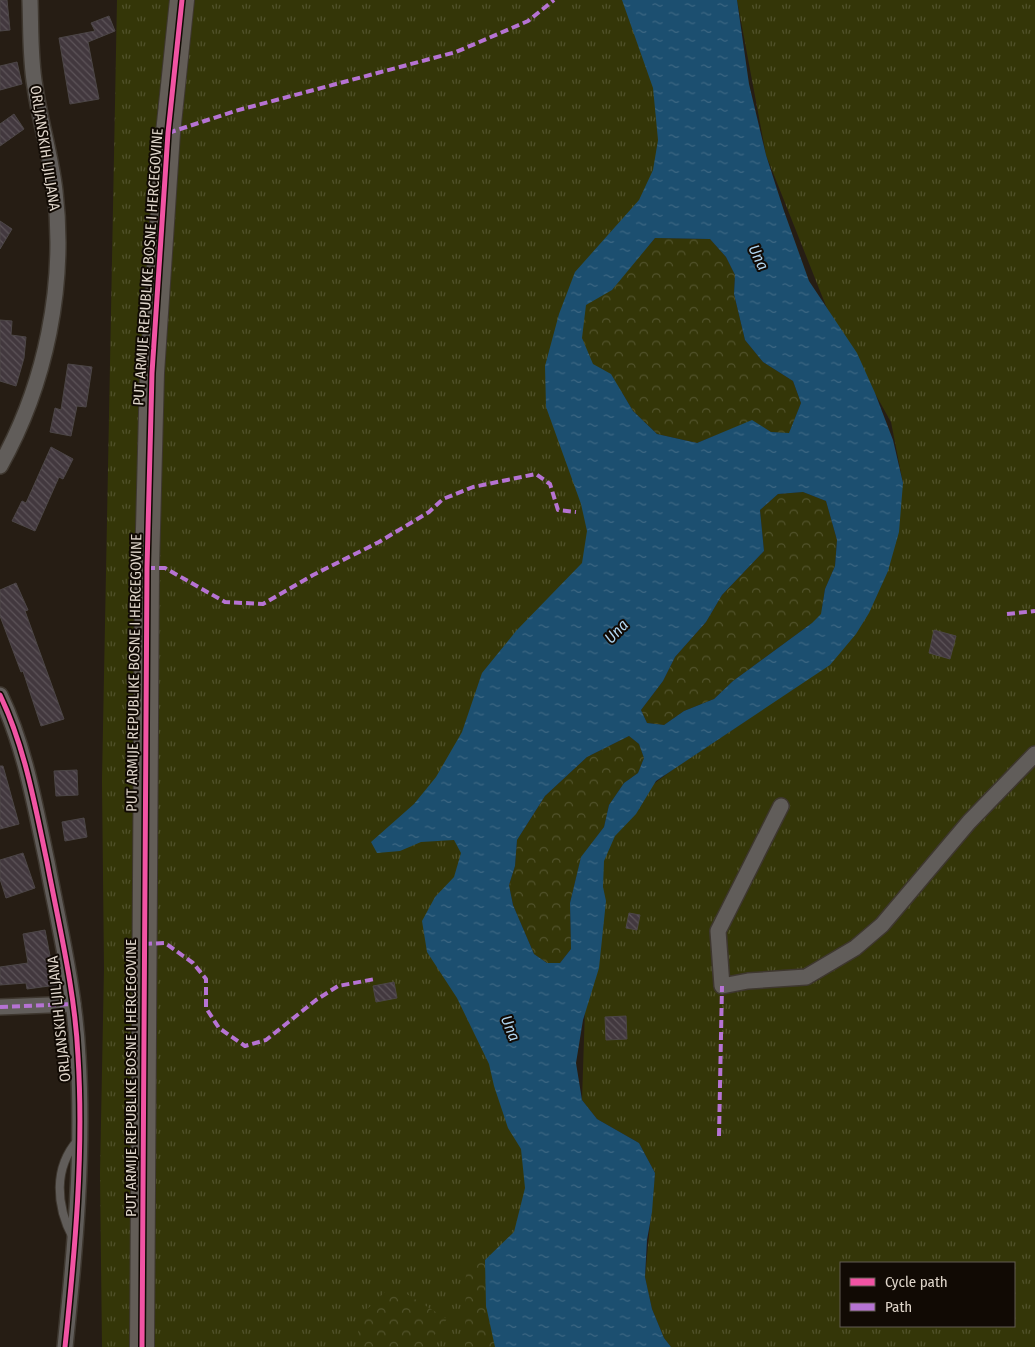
<svg xmlns="http://www.w3.org/2000/svg" width="1035" height="1347" viewBox="0 0 1035 1347" font-family="'Fira Sans Condensed',sans-serif">
	<defs>
		<pattern id="grass-tufts" width="24" height="20" patternUnits="userSpaceOnUse" patternTransform="scale(1.25)"><rect width="24" height="20" fill="#343608"/><path d="M3 7l-1-3M5 7V3M7 7l1-3M15 17l-1-3M17 17v-4M19 17l1-3" fill="none" stroke="#51522b"/></pattern>
		<pattern id="forest-crowns" width="20" height="18" patternUnits="userSpaceOnUse" patternTransform="scale(1.25)"><rect width="20" height="18" fill="#343608"/><path d="M2 6a3 3 0 1 1 6 0M12 15a3 3 0 1 1 6 0" fill="none" stroke="#51522b"/></pattern>
		<pattern id="water-ripples" width="26" height="14" patternUnits="userSpaceOnUse" patternTransform="scale(1.25)"><rect width="26" height="14" fill="#1c4f70"/><path d="M2 4q2-2 4 0t4 0M15 11q2-2 4 0t4 0" fill="none" stroke="#3d6783"/></pattern>
		<pattern id="building-back-hatch" width="6" height="6" patternUnits="userSpaceOnUse" patternTransform="scale(1.25)"><rect width="6" height="6" fill="#42383e"/><path d="M-1 5l2 2M0 0l6 6M5-1l2 2" fill="none" stroke="#5d5459"/></pattern>
	</defs>
	<rect width="100%" height="100%" fill="#261d14"/>
	<!-- grass -->
	<g fill="url(#grass-tufts)" fill-rule="evenodd">
		<path d="M117 0H631L670 125 596 536 470 837 526 1150 531 1199 513 1347H102L100 1174 104 969 102 781Z"/>
		<path d="M737 0H1035V1347H671L664 1338 652 1309 645 1277 655 1173 639 1143 597 1119 582 1100 588 918 602 851 631 801 675 768 750 718 903 483 891 422 826 306 766 155ZM841 1263H1014V1326H841Z"/>
	</g>
	<!-- forest -->
	<g fill="url(#forest-crowns)">
		<path d="M655 238 710 239 726 257 735 275 734 294 745 340 763 362 793 381 801 403 789 434 771 432 752 421 697 443 657 434 633 411 611 374 593 365 582 338 586 305 612 290Z"/>
		<path d="M803 492 826 501 837 540 835 566 825 589 821 614 812 623 733 681 714 699 684 711 664 725 647 723 641 710 663 681 675 657 706 622 722 595 764 551 760 510 778 494Z"/>
		<path d="M629 736 639 744 644 758 638 773 624 783 609 805 604 827 581 858 570 903 571 949 560 963H547L534 954 513 905 509 885 515 866 517 840 545 796 587 757Z"/>
		<path d="M485 1260 486 1306 495 1347H465L466 1263Z"/>
		<path d="M392 1285 447 1319 425 1347H358V1318Z"/>
	</g>
	<!-- water -->
	<path fill="url(#water-ripples)" fill-rule="evenodd" d="M622 0H737L749 84 766 155 784 211 809 281 857 353 875 393 893 440 903 483 899 532 888 571 869 613 856 634 830 665 656 781 636 814 615 836 604 861 603 887 606 901 599 968 583 1020 576 1063 582 1100 597 1119 639 1143 655 1173 652 1212 647 1240 645 1277 652 1309 664 1338 671 1347H495L486 1306 485 1260 514 1232 525 1188 521 1149 508 1128 494 1086 489 1064 457 998 427 952 422 921 435 897 454 877 461 853 454 840 421 842 400 851 377 853 371 842 414 804 436 777 462 732 482 673 516 631 582 563 587 531 581 504 546 407 545 366 559 314 575 272 639 200 653 170 658 140 653 88ZM655 238 710 239 726 257 735 275 734 294 745 340 763 362 793 381 801 403 789 433 771 432 752 420 697 443 657 434 633 411 611 374 593 364 582 338 586 305 612 290ZM803 492 826 501 837 540 835 566 825 589 821 614 812 623 733 681 714 699 684 711 664 725 647 723 641 710 663 681 675 657 706 622 722 595 764 551 760 510 778 494ZM629 736 639 744 644 758 638 773 624 783 609 805 604 827 581 857 570 903 571 949 560 963H547L534 954 513 905 509 885 515 866 517 840 545 796 587 757Z"/>
	<!-- building -->
	<g fill="url(#building-back-hatch)" stroke="#4c4647">
		<path d="M0 0H7L10 30 0 31Z"/>
		<path d="M109 16 115 31 88 42 99 99 70 104 59 38 95 31 91 23Z"/>
		<path d="M17 62 22 84 0 90V66Z"/>
		<path d="M14 114 24 129 0 146V124Z"/>
		<path d="M0 221 12 229 0 249Z"/>
		<path d="M0 320 12 321 11 335 26 337 24 358 16 386 0 381Z"/>
		<path d="M68 364 92 367 86 407 77 406 71 436 50 432 55 408 61 410Z"/>
		<path d="M51 447 73 459 63 479 59 477 35 531 12 521 22 501 26 503Z"/>
		<path d="M16 583 28 610 25 611 64 719 41 726 23 671 21 672 0 616V590Z"/>
		<path d="M934 630 956 636 950 659 929 653Z"/>
		<path d="M0 766H3L19 824 0 829Z"/>
		<path d="M77 770 78 795 56 796 54 771Z"/>
		<path d="M84 818 87 837 65 841 62 822Z"/>
		<path d="M23 853 35 888 6 898 0 879V860Z"/>
		<path d="M629 913 640 915 637 930 626 928Z"/>
		<path d="M45 930 51 961 54 960 57 985 27 989 26 983 0 985V967L28 963 23 934Z"/>
		<path d="M394 982 397 998 376 1002 373 986Z"/>
		<path d="M626 1016 627 1039 606 1040 605 1017Z"/>
	</g>
	<g fill="none" stroke-linecap="round" stroke-linejoin="round">
		<!-- lane casing -->
		<g stroke="#3e372f" stroke-width="10">
			<path id="lane" d="M73 1238C56 1206 53 1168 78 1140"/>
		</g>
		<!-- street casing -->
		<g stroke="#3e372f" stroke-width="18">
			<g id="street">
				<path d="M0 466C46 384 66 285 55 191 51 156 40 122 35 87 30 59 31 29 30 0"/>
				<path d="M0 695C25 747 35 806 47 862 59 926 75 991 78 1056 84 1153 75 1250 65 1347"/>
				<path d="M781 806 718 931 722 986 748 981 806 977 855 948 882 925 969 822 1035 754"/>
				<path d="M0 1007 73 1004"/>
			</g>
		</g>
		<!-- primary casing -->
		<g stroke="#3e372f" stroke-width="26">
			<path id="primary" d="M142 1347 147 568 152 373 168 133 182 0"/>
		</g>
		<!-- lane -->
		<use href="#lane" stroke="#615d5a" stroke-width="8"/>
		<!-- street -->
		<use href="#street" stroke="#615d5a" stroke-width="15"/>
		<!-- primary -->
		<use href="#primary" stroke="#635d57" stroke-width="24"/>
		<!-- quiet -->
		<g stroke="#b673d3" stroke-width="4" stroke-dasharray="8 4" stroke-linecap="butt">
			<path d="M168 133 235 111 456 52 528 21 554 0"/>
			<path d="M147 568H165L225 602 263 604 313 575 379 542 429 512 443 499 473 487 536 474 550 484 558 510 576 512"/>
			<path d="M1007 614 1035 611"/>
			<path d="M144 944 165 943 193 963 206 979V1008L219 1028 245 1046 266 1040 316 1000 338 986 375 979"/>
			<path d="M0 1007 73 1004"/>
			<path d="M719 1136 722 986"/>
		</g>
		<!-- cycleway casing -->
		<g stroke="#110a04" stroke-width="8">
			<g id="cycleway">
				<path d="M0 695C25 747 35 806 47 862 59 926 75 991 78 1056 84 1153 75 1250 65 1347"/>
				<path d="M142 1347 147 568 152 373 168 133 182 0"/>
			</g>
		</g>
		<!-- cycleway -->
		<use href="#cycleway" stroke="#f153a3" stroke-width="5"/>
	</g>
	<g text-anchor="middle" stroke-width="4" stroke-linejoin="round" paint-order="stroke">
		<!-- street labels -->
		<g font-size="15" fill="#dfd5ca" stroke="#110a04">
			<text transform="translate(45 148) rotate(81)" y="5">ORLJANSKIH LJILJANA</text>
			<text transform="translate(148 267) rotate(-86)" y="5">PUT ARMIJE REPUBLIKE BOSNE I HERCEGOVINE</text>
			<text transform="translate(134 673) rotate(-89)" y="5">PUT ARMIJE REPUBLIKE BOSNE I HERCEGOVINE</text>
			<text transform="translate(59 1019) rotate(-96)" y="5">ORLJANSKIH LJILJANA</text>
			<text transform="translate(131 1078) rotate(-90)" y="5">PUT ARMIJE REPUBLIKE BOSNE I HERCEGOVINE</text>
		</g>
		<!-- water labels -->
		<g font-size="16" font-style="italic" fill="#b0d5f0" stroke="#110a04">
			<text transform="translate(759 257) rotate(64)" y="6">Una</text>
			<text transform="translate(616 631) rotate(-46)" y="6">Una</text>
			<text transform="translate(511 1028) rotate(67)" y="6">Una</text>
		</g>
	</g>
	<!-- legend -->
	<rect x="840" y="1262" width="175" height="65" fill="#110a04" stroke="#635b53"/>
	<rect x="850" y="1278" width="25" height="8" fill="#f153a3" stroke="#635b53"/>
	<text x="885" y="1287" font-size="15" fill="#dfd5ca">Cycle path</text>
	<rect x="850" y="1303" width="25" height="8" fill="#b673d3" stroke="#635b53"/>
	<text x="885" y="1312" font-size="15" fill="#dfd5ca">Path</text>
</svg>
